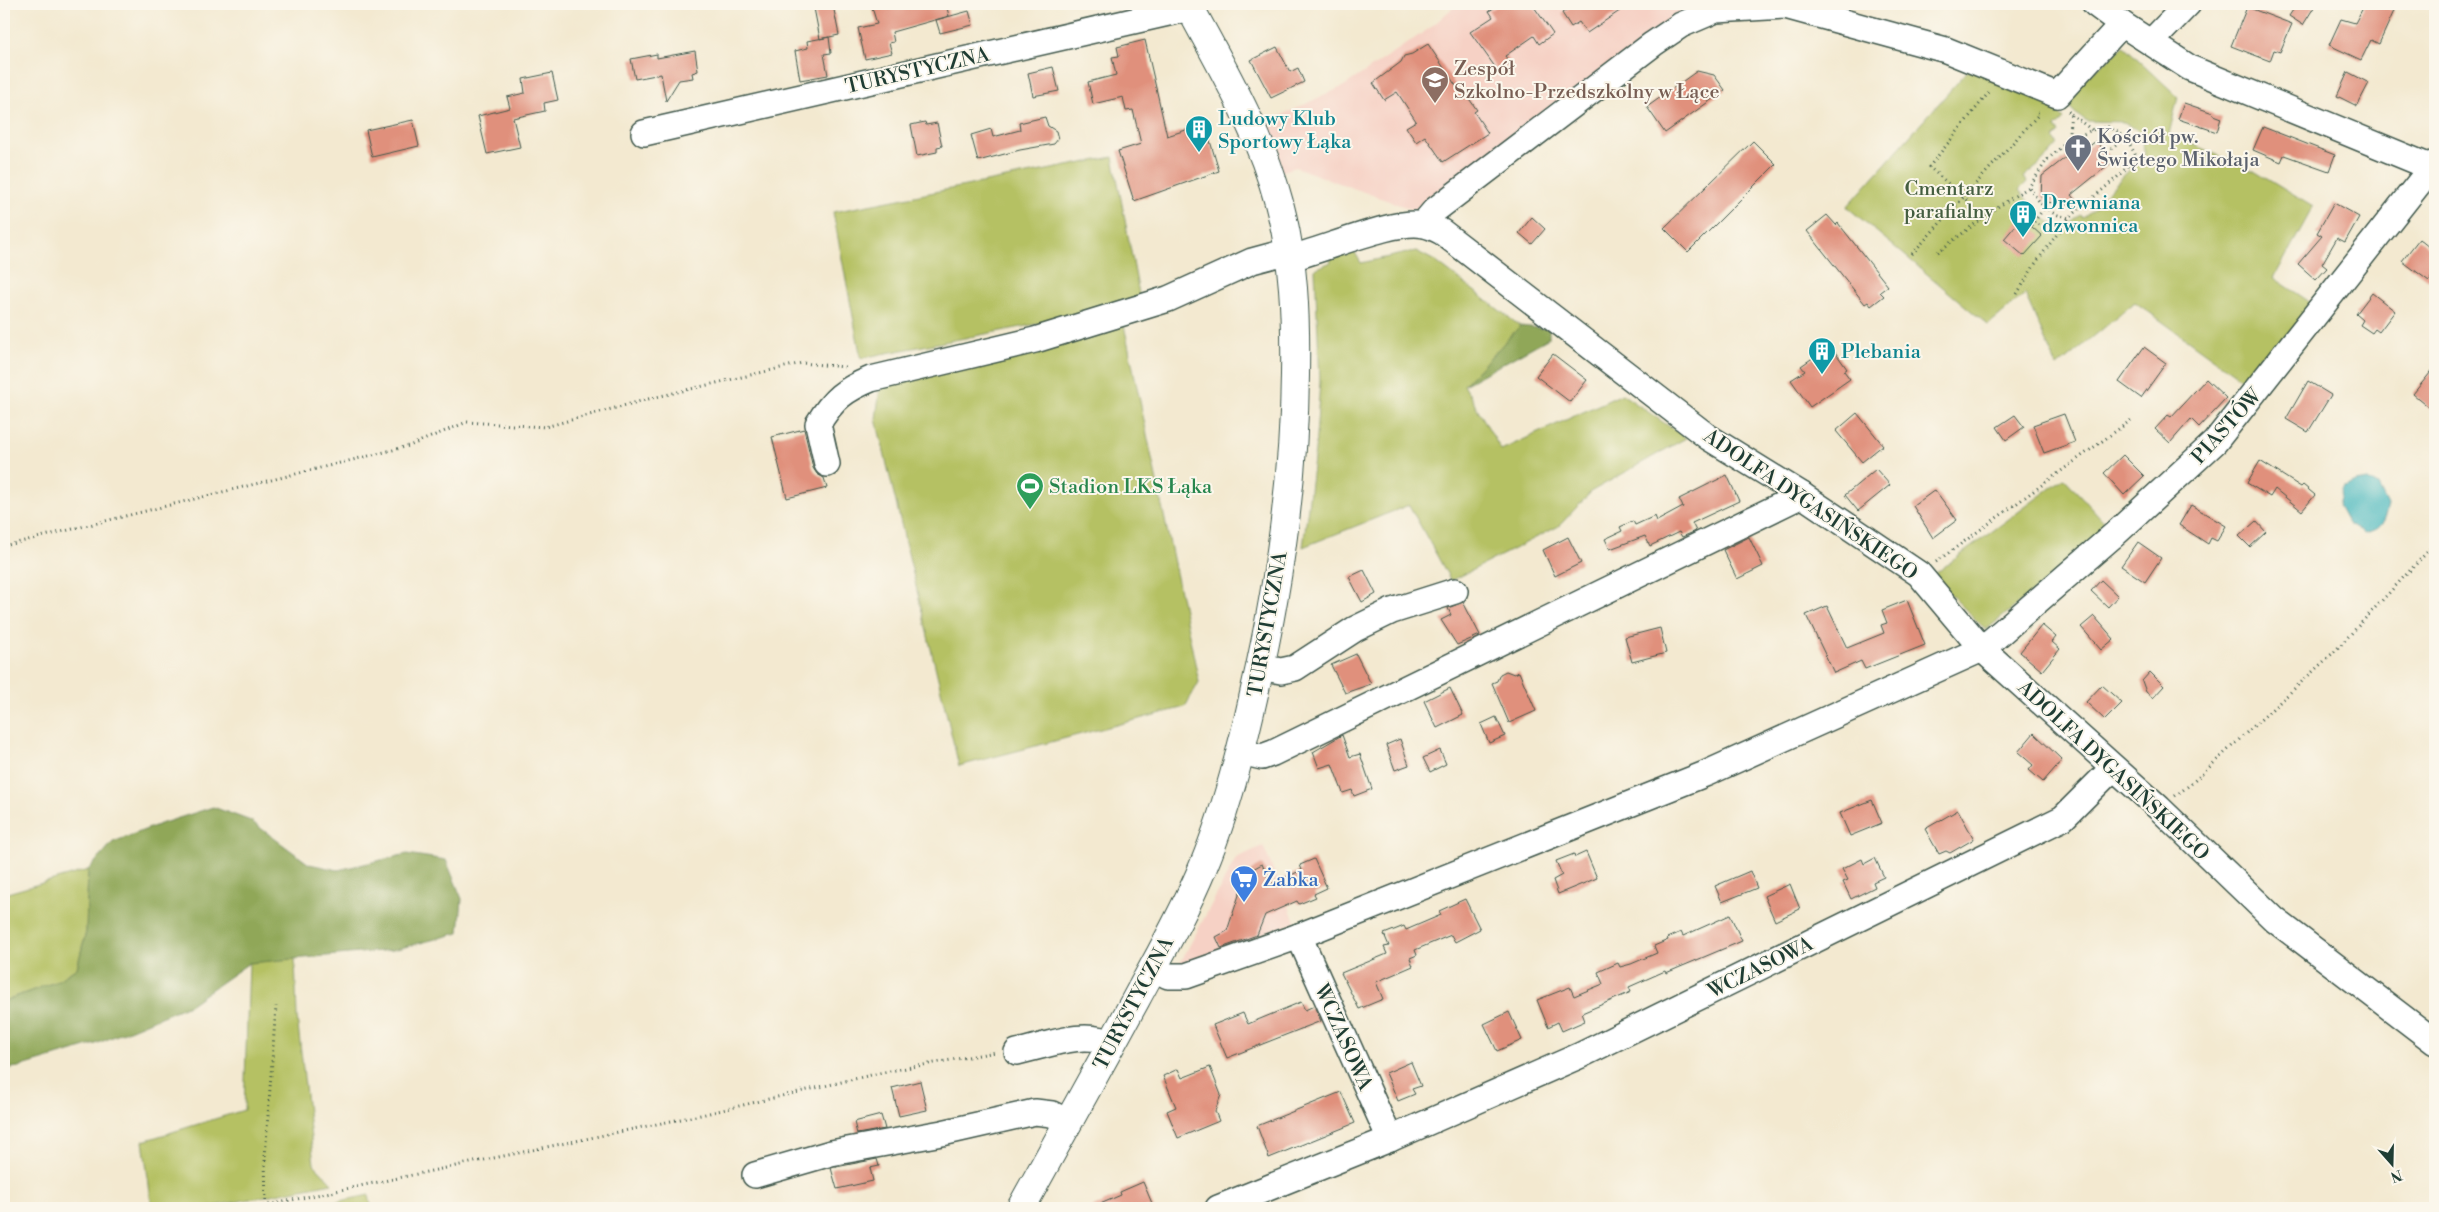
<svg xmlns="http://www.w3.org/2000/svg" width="2439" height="1212" viewBox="0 0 2439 1212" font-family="'Libre Bodoni',serif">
	<rect width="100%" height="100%" fill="#fbf7ec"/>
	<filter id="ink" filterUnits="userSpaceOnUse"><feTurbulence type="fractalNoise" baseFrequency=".02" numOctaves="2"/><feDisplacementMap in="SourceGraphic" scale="10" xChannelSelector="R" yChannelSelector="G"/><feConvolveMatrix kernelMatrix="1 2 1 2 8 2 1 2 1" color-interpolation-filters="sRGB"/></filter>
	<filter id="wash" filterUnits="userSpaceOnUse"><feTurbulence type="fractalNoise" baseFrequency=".0096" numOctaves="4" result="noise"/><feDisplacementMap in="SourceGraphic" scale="20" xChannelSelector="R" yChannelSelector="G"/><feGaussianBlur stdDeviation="1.12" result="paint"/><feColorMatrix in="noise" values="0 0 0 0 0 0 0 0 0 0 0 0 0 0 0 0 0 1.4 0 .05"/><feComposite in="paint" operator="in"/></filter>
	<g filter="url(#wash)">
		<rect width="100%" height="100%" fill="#f3e9d0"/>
		<!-- built -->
		<g fill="#f6d1c5">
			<path d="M1457 4H1702L1419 212 1295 167 1281 172 1265 123 1344 86 1430 28Z"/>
			<path d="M1263 846 1297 926 1176 971 1236 858Z"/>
		</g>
		<!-- green -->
		<g fill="#b5c163" stroke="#6a7f4c" fill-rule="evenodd">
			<path d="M2124 46 2178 97 2169 134 2254 171 2313 207 2274 278 2316 306 2253 387 2135 302 2057 367 2025 294 1988 325 1847 207 1971 67 2058 101ZM2063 100 2075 113 2087 121 2124 122 2139 131 2145 154 2098 202 2100 204 2083 217 2080 215 2062 231 2039 214 2019 190 2027 182 2024 177 2040 164 2058 144 2053 139 2059 133 2055 127 2064 119 2055 110Z"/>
			<path d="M1113 157 1141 304 861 358 833 212Z"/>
			<path d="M1353 249 1361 263 1416 251 1435 261 1520 326 1464 385 1501 450 1622 394 1686 438 1592 491 1559 526 1451 581 1409 505 1303 547 1315 450 1320 381 1315 269 1331 262 1330 257Z"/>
			<path d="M1124 325 1199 682 1185 707 959 766 876 419 880 387Z"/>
			<path d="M2064 478 2111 529 1986 630 1932 576Z"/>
			<path d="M88 870 86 932 77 968 55 982 4 1001V894Z"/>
			<path d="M295 958 297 1017 314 1164 332 1183 204 1208H152L143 1141 244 1110 249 963Z"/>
			<path d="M369 1195 372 1208H307Z"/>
		</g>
		<!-- forest -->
		<g fill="#90a759" stroke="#587246">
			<path d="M1520 326 1549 329V338L1464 385Z"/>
			<path d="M213 807 251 821 309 864 338 870 407 854 446 860 462 899 459 933 393 950 249 963 189 1005 96 1044 19 1067 4 1069V1001L55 982 77 968 86 932 88 870 113 842 163 823Z"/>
		</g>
		<!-- water -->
		<path fill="#49b8be" stroke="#347a79" d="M2368 480 2378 486 2388 506C2384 520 2380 531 2365 534L2348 524 2338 505 2343 488 2355 482Z"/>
		<g id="blocks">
			<!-- building -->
			<g fill="#e0907b">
				<path d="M871 4H946L949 16 892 32 894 42 889 43 892 53 865 59 858 28 877 24Z"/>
				<path d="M1500 4H1532L1553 34 1539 44 1534 36 1505 56 1510 63 1498 71 1470 32 1493 17 1489 11Z"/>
				<path d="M1574 4H1630L1587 33 1579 22 1571 27 1562 13Z"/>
				<path d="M2297 4H2316L2303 25 2289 16Z"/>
				<path d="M2365 4H2380L2394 11 2379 44 2371 40 2361 60 2329 45 2341 19 2355 23Z"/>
				<path d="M833 5 839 35 820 39 814 8Z"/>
				<path d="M2247 7 2292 24 2280 52 2274 50 2270 61 2231 46Z"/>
				<path d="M969 11 973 25 940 33 936 20Z"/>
				<path d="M829 37 831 53 824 54 828 75 800 80 795 51 808 48 807 41Z"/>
				<path d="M1145 40 1167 136 1205 124 1219 171 1134 201 1118 151 1141 144 1133 110 1126 111 1123 97 1093 104 1088 82 1116 75 1112 57 1119 56 1117 47Z"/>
				<path d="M1428 44 1460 92 1463 90 1477 110 1474 112 1488 133 1443 162 1425 136 1416 142 1406 127 1416 121 1397 92 1384 100 1373 83 1401 62 1404 56 1412 54Z"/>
				<path d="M1277 47 1290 72 1298 68 1304 82 1271 98 1251 60Z"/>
				<path d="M695 51 698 71 692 73 693 78 679 80 666 101 661 74 635 79 631 59 657 54V58Z"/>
				<path d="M1053 67 1059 91 1033 96 1028 73Z"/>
				<path d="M1697 71 1714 75 1725 90 1665 133 1647 107Z"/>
				<path d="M2348 72 2369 83 2357 106 2337 96Z"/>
				<path d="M552 73 558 100 544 103 545 111 513 118 520 147 487 154 478 116 510 108 507 97 525 93 523 79Z"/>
				<path d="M2184 103 2213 113V115L2221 118 2217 132 2178 119Z"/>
				<path d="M1045 117 1048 126 1056 131 1058 139 1054 144 1020 150 978 161 971 135 991 129 993 137 1020 130 1019 123Z"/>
				<path d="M413 120 419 146 372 157 366 130Z"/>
				<path d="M925 122 926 125 937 123 942 146 937 147V152L917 156 911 125Z"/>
				<path d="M2263 127 2335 155 2329 171 2284 155 2281 162 2253 150Z"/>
				<path d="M1753 141 1776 164 1688 252 1664 228Z"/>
				<path d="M2096 141 2113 161 2071 195 2080 206 2046 202 2041 196 2042 176 2075 150 2079 154Z"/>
				<path d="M2334 203 2359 217 2345 242 2337 238 2322 264 2327 268 2316 280 2298 264 2322 236 2317 233Z"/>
				<path d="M1827 215 1836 225 1838 223 1888 286 1880 292 1884 296 1871 306 1868 302 1865 304 1807 231Z"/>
				<path d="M1532 217 1545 229 1532 244 1519 233Z"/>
				<path d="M2022 218 2042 236 2024 256 2004 239Z"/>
				<path d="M2419 239 2435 252V272L2429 281 2402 261Z"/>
				<path d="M2372 293 2395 311 2379 332 2375 329 2372 333 2360 325 2363 320 2356 314Z"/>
				<path d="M2144 347 2166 363 2141 398 2119 382Z"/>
				<path d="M1831 352 1832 354 1835 352 1847 369 1844 371 1850 379 1810 407 1791 380 1805 371 1801 366 1814 357 1817 362Z"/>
				<path d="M1553 354 1587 380 1570 402 1536 376Z"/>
				<path d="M2435 367V412L2413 394Z"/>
				<path d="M2206 379 2226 398 2199 427 2191 419 2170 443 2155 429 2168 415 2171 417Z"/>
				<path d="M2308 381 2331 395 2308 432 2286 419Z"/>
				<path d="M1857 413 1883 445 1862 462 1836 431Z"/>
				<path d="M2064 414 2075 442 2044 453 2033 425Z"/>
				<path d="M2015 415 2024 427 2006 440 1997 427Z"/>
				<path d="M804 429 813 468 817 474 824 478 827 488 787 498 772 437Z"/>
				<path d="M2123 455 2144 476 2124 495 2104 473Z"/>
				<path d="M2260 461 2301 487 2303 485 2315 495 2302 511 2275 489 2270 497 2247 483Z"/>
				<path d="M1876 469 1890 485 1858 511 1845 495Z"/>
				<path d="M1727 475 1739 501 1692 523 1696 531 1682 537 1679 532 1650 546 1645 536 1610 549 1605 539 1622 531 1620 527 1633 521 1635 525 1655 516 1657 521 1683 507 1679 499Z"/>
				<path d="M1935 490 1957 520 1933 538 1913 506Z"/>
				<path d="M2191 505 2226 526 2217 541 2211 538 2208 544 2179 525Z"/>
				<path d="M2256 521 2266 532 2250 547 2239 536Z"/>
				<path d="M1568 537 1581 563 1555 576 1543 550Z"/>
				<path d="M1749 537 1763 566 1737 579 1723 550Z"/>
				<path d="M2138 542 2161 558 2145 582 2121 566Z"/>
				<path d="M1364 570 1376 594 1362 602 1349 577Z"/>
				<path d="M2101 580 2118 596 2108 607 2091 591Z"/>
				<path d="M1907 600 1925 645 1865 669 1861 661 1834 673 1806 615 1827 606 1847 648 1884 633 1881 625 1887 623 1882 610Z"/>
				<path d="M1463 602 1480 635 1457 645 1441 620 1451 615 1448 608Z"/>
				<path d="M2094 616 2114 639 2101 650 2081 627Z"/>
				<path d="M2042 625 2056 637 2052 642 2060 649 2042 671 2020 652Z"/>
				<path d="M1660 628 1666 653 1632 662 1625 637Z"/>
				<path d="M1356 654 1371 684 1345 693 1331 665Z"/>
				<path d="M1506 671 1514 674 1519 672 1536 711 1509 723 1492 683 1497 681 1500 674Z"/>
				<path d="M2150 672 2164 686 2153 698 2146 692 2142 681Z"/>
				<path d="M2102 685 2122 703 2105 720 2086 702Z"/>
				<path d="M1450 688 1463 715 1437 728 1424 701Z"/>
				<path d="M1496 717 1505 736 1489 743 1481 724Z"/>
				<path d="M2034 733 2062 760 2043 782 2029 770 2033 765 2018 752Z"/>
				<path d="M1342 735 1350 757 1360 754 1372 789 1354 796 1352 790 1343 793 1332 764 1319 768 1313 752Z"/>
				<path d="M1400 739 1409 765 1395 770 1386 745Z"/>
				<path d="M1440 750 1446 764 1430 772 1423 758Z"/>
				<path d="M1872 800 1882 823 1850 836 1840 813Z"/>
				<path d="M1958 810 1974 839 1950 853 1946 851 1939 854 1925 829Z"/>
				<path d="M1586 852 1597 878 1558 894 1553 880 1562 875 1556 861 1574 854 1575 857Z"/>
				<path d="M1875 858 1884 877 1873 882 1875 887 1851 899 1843 882 1848 880 1842 869 1862 859 1864 864Z"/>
				<path d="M1314 859 1327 888 1314 894 1316 897 1299 904 1297 901 1265 915 1257 935 1221 948 1216 937 1227 931 1241 889H1244L1251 870 1262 864 1271 884 1302 870 1300 865Z"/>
				<path d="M1750 871 1757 888 1722 902 1715 886Z"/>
				<path d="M1790 884 1800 909 1775 921 1764 896Z"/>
				<path d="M1465 899 1480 929 1455 942 1451 935 1415 950 1417 955 1410 958 1413 966 1376 982 1383 999 1359 1009 1341 973 1387 954 1384 947 1389 946 1384 934 1404 926 1406 930 1441 915 1439 911Z"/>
				<path d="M1730 915 1742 941 1666 973 1665 971 1629 987 1631 992 1582 1013 1585 1021 1562 1031 1558 1022 1548 1027 1537 1000 1570 987 1574 996 1603 984 1598 972 1618 963 1620 967 1631 964 1657 953 1654 946 1668 940 1667 938 1681 932 1683 936Z"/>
				<path d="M1301 1002 1305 1010 1314 1006 1321 1021 1227 1058 1213 1025 1243 1013 1248 1024Z"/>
				<path d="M1509 1012 1522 1040 1497 1051 1484 1024Z"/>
				<path d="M1411 1062 1421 1086 1412 1089 1415 1094 1398 1101 1386 1073Z"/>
				<path d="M1210 1067 1221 1095 1215 1111 1219 1121 1178 1138 1167 1111 1176 1107 1163 1076 1178 1069 1182 1078Z"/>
				<path d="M920 1081 927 1110 899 1116 892 1088Z"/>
				<path d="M1341 1092 1355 1123 1269 1158 1257 1126Z"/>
				<path d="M881 1115 885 1129 857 1134 854 1122Z"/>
				<path d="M877 1159 879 1166 870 1168 873 1181 837 1189 831 1168Z"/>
				<path d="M1143 1182 1154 1208H1091L1121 1195 1120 1192Z"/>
			</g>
		</g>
	</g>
	<g filter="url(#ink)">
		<use href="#blocks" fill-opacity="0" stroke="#3f574b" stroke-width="1"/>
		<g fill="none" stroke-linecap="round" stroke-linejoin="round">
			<!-- minor casing -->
			<g stroke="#3f574b" stroke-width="28">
				<g id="minor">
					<path d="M2095 4 2122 24 2190 68 2435 169"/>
					<path d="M2151 42 2188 4"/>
					<path d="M644 133 1190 8"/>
					<path d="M1423 224 1435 210 1653 44 1681 25 1716 10 1785 6 1946 50 2057 95 2122 24"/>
					<path d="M1290 258C1322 251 1396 218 1424 225 1430 226 1436 229 1442 232L1708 437 1802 495 1919 574 1982 649 2159 808 2275 920 2435 1042"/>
					<path d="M827 464 818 424C833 399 844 390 871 379L1035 340 1168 299 1252 261 1289 251"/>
					<path d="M1260 667 1281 671 1295 668 1355 629 1392 611 1455 591"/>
					<path d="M1241 752 1262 757 1273 753 1802 495"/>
					<path d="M1299 936 1390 1139"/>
					<path d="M1153 968 1168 976H1186L1299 936 1705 774 1982 649 2115 534 2215 442 2435 163"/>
					<path d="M1017 1052C1046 1046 1084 1029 1112 1044"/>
					<path d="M755 1175 831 1153 942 1133 1035 1112 1052 1114 1068 1122"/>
					<path d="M1218 1208 1390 1139 1581 1055 2063 818 2113 768"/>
				</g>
			</g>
			<!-- major casing -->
			<g stroke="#3f574b" stroke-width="30">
				<path id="major" d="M1021 1208C1059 1139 1098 1069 1136 999 1159 956 1184 913 1203 867 1226 812 1241 753 1254 694 1278 590 1294 482 1295 375 1296 317 1294 259 1279 203 1260 131 1222 68 1188 4"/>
			</g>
			<!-- path -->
			<g stroke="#3f574b" stroke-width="3" stroke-dasharray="1 4" stroke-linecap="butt">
				<path d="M2071 114 2092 130"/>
				<path d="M2068 141 2071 114 2068 111"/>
				<path d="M2111 148 2126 137"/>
				<path d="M1982 220 1964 197 1929 167 1990 91"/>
				<path d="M2027 222 2031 225 2034 222"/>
				<path d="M2038 225 2034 222 2044 208"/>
				<path d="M1938 252 1996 208 2029 187 2047 160 2068 141 2092 130 2108 127 2126 137 2136 156 2121 174 2069 218C2046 213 2042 206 2029 187"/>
				<path d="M1912 254 2039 114 2035 111"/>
				<path d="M2017 294 2035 264 2069 218"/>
				<path d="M4 546 409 446 467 422 545 427 652 398 802 363 845 367"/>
				<path d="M1936 562 2134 418"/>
				<path d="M2175 796 2191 784 2334 652 2430 549 2435 539"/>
				<path d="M266 1206 265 1157 276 1006"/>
				<path d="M254 1208 705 1114 884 1072 996 1052"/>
			</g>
			<!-- minor -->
			<use href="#minor" stroke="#fff" stroke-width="25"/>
			<!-- major -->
			<use href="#major" stroke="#fff" stroke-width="28"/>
		</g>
	</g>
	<!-- icons -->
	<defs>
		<g id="school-pin" transform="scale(1.4375)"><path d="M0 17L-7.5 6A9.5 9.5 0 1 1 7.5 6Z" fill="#8d6e63" stroke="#fbf7ec"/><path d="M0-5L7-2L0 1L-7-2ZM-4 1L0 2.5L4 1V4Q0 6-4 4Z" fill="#fff"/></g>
		<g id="building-pin" transform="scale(1.4375)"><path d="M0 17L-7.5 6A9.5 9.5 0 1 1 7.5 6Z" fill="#0f9aa8" stroke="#fbf7ec"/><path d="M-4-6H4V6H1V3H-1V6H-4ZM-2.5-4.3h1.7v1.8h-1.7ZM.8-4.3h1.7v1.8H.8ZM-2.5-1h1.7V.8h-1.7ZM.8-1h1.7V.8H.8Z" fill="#fff"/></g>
		<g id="church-pin" transform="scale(1.4375)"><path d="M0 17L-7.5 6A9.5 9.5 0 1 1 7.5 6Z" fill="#6b7280" stroke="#fbf7ec"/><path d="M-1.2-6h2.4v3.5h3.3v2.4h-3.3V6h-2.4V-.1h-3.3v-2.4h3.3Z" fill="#fff"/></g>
		<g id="stadium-pin" transform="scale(1.4375)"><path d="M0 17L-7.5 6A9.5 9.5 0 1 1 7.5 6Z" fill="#2e9e5b" stroke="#fbf7ec"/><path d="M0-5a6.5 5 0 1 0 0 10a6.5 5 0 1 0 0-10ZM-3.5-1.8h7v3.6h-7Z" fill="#fff"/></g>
		<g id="supermarket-pin" transform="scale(1.4375)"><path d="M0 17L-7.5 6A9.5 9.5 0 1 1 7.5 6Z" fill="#3f7fe0" stroke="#fbf7ec"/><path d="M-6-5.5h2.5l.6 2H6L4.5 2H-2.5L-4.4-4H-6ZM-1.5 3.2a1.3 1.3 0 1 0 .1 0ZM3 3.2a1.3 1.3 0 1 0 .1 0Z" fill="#fff"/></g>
	</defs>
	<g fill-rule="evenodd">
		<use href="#school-pin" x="1435" y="80"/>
		<use href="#building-pin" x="1199" y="129"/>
		<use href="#church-pin" x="2078" y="148"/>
		<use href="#building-pin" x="2023" y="214"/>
		<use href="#building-pin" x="1822" y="351"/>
		<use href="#stadium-pin" x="1030" y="486"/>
		<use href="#supermarket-pin" x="1244" y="879"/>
	</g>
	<g text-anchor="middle" stroke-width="4" stroke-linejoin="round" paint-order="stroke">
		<!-- education labels -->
		<g font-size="20" fill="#785e54" stroke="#fbf7ec" text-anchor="start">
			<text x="1454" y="75">Zespół<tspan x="1454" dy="23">Szkolno-Przedszkolny w Łące</tspan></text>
		</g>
		<!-- street labels -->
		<g font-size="20" fill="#1f3d34" stroke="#fbf7ec">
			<text transform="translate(917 70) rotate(-13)" y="7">TURYSTYCZNA</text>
			<text transform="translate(2226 426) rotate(-48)" y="7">PIASTÓW</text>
			<text transform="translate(1811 504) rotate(34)" y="7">ADOLFA DYGASIŃSKIEGO</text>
			<text transform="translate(1267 624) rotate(-80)" y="7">TURYSTYCZNA</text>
			<text transform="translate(2114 770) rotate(43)" y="7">ADOLFA DYGASIŃSKIEGO</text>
			<text transform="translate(1760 967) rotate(-26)" y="7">WCZASOWA</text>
			<text transform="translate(1133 1003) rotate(-62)" y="7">TURYSTYCZNA</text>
			<text transform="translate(1344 1037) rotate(66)" y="7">WCZASOWA</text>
		</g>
		<!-- culture labels -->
		<g font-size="20" fill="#0d838f" stroke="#fbf7ec" text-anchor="start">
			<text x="1218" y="125">Ludowy Klub<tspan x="1218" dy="23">Sportowy Łąka</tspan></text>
			<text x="2042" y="209">Drewniana<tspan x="2042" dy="23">dzwonnica</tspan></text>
			<text x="1841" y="358">Plebania</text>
		</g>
		<!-- worship labels -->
		<g font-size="20" fill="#5b616d" stroke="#fbf7ec" text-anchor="start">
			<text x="2097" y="143">Kościół pw.<tspan x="2097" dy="23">Świętego Mikołaja</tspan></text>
		</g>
		<!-- park labels -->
		<g font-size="20" fill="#445e40" stroke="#fbf7ec">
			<text x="1949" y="195">Cmentarz<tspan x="1949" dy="23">parafialny</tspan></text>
		</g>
		<!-- leisure labels -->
		<g font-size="20" fill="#27864d" stroke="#fbf7ec" text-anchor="start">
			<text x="1049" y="493">Stadion LKS Łąka</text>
		</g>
		<!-- shop labels -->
		<g font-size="20" fill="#366cbe" stroke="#fbf7ec" text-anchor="start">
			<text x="1263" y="886">Żabka</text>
		</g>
	</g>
	<!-- margin -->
	<rect width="2439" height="1212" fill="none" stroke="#fbf7ec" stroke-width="20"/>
	<!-- north arrow -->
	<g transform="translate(2392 1164) rotate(160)" stroke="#fbf7ec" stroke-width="4" paint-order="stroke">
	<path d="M0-4L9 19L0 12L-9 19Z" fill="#1f3d34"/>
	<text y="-8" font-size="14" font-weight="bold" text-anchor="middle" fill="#1f3d34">N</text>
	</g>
</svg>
